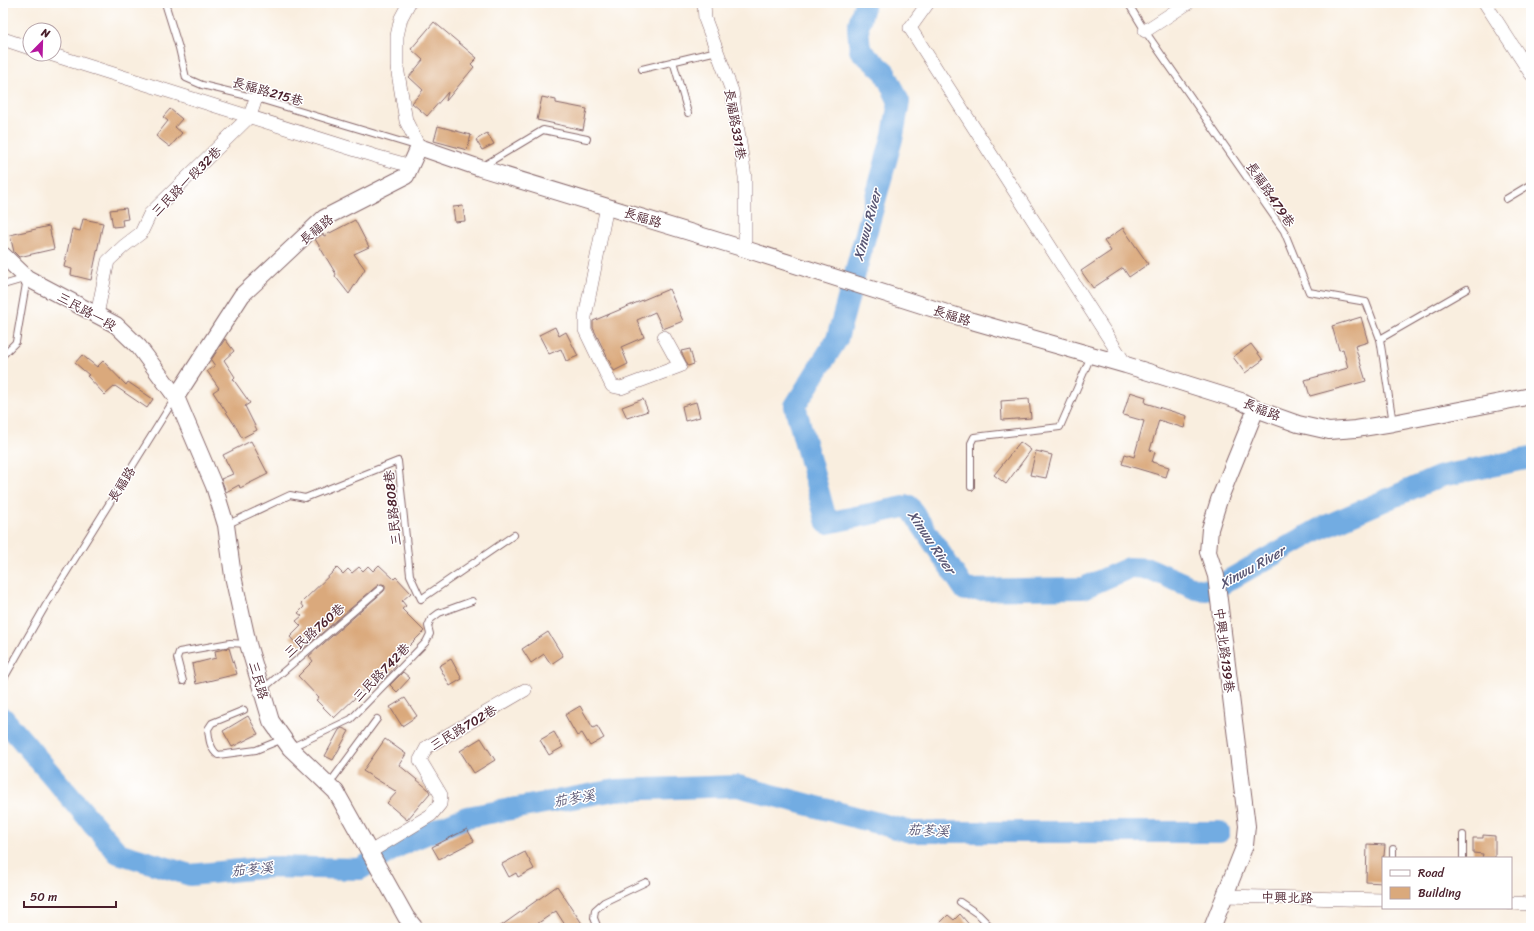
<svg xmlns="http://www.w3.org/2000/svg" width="1534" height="931" viewBox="0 0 1534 931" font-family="Sriracha,'LXGW WenKai TC',sans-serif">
	<rect width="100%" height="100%" fill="#fff"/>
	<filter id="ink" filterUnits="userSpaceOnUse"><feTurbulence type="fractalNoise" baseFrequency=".025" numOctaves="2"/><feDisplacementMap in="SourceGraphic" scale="8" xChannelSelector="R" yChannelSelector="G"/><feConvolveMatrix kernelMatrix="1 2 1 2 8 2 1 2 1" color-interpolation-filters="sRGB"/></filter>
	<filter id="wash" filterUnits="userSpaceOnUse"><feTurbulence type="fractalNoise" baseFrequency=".012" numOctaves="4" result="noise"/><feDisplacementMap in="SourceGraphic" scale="16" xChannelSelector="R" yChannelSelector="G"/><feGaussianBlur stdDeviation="0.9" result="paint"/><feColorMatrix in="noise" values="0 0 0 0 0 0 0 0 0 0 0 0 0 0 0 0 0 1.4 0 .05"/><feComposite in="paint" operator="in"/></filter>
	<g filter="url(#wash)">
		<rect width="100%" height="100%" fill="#f9eedf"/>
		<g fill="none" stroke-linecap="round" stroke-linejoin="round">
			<!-- river -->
			<g stroke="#72ace2" stroke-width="22">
				<path d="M865 3 858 27 860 50 885 72 899 102 893 135 837 339 795 406 827 523 909 506 965 590 1083 588 1129 568 1150 569 1196 589 1206 590 1215 588 1319 529 1441 476 1531 458"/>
				<path d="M3 718 118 853 190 875 271 867 360 869 404 843 467 817 616 790 738 786 911 832H1219"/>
			</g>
		</g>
		<g id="blocks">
			<!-- building -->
			<g fill="#daa97b">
				<path d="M434 22 477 58 471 64 474 67 446 101 448 92 427 116 412 103 423 90 409 77 423 60 411 49Z"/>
				<path d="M542 97 556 100V103L587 109 583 130 537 120Z"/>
				<path d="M170 109 182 119 175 127 182 133 170 147 156 136 168 121 163 117Z"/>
				<path d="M438 126 471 135 467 150 434 141Z"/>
				<path d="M487 133 494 144 482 150 476 140Z"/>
				<path d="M463 206 465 221 455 222 453 207Z"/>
				<path d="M126 208 128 219 122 220 123 226 113 227 110 210Z"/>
				<path d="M83 219 103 223 91 280 71 275 72 269 64 267 72 229 80 231Z"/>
				<path d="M355 220 369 247 354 254 365 269 349 294 335 276 336 274 315 239 323 234 324 236Z"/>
				<path d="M49 226 54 249 19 257 14 252 10 235Z"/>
				<path d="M1123 228 1148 264 1129 277 1123 268 1093 288 1081 271 1111 251 1104 241Z"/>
				<path d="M669 289 683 321 663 329 655 312 637 320 644 337 621 347 628 364 614 371 593 328V321Z"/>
				<path d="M1361 317 1368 342 1355 346 1366 381 1310 396 1305 380 1348 368 1343 349 1339 350 1332 326Z"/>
				<path d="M555 327 559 336 566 332 578 356 566 361 561 349 549 354 539 335Z"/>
				<path d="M225 339 234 351 224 360 235 377 233 379 250 403 245 406 257 430 242 438 236 427 213 392 219 388 207 371 215 366 211 360Z"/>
				<path d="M1251 344 1263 360 1245 373 1233 357Z"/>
				<path d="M690 349 694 364 688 366 681 351Z"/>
				<path d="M82 355 97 367 103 361 126 385 128 382 153 399 147 408 115 386 105 395 87 376 89 375 75 363Z"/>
				<path d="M1130 392 1146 397 1145 403 1187 416 1184 428 1159 420 1150 450 1155 452 1152 462 1169 467 1166 477 1122 464 1125 454 1134 457 1144 421 1123 415Z"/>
				<path d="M643 399 648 411 627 418 622 407Z"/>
				<path d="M1029 399 1031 418 1002 420 1001 401Z"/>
				<path d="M696 402 700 417 685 421 682 406Z"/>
				<path d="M251 441 268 474 240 488 239 485 226 492 221 479 233 474 223 455Z"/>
				<path d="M1020 442 1031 450 1006 484 994 475Z"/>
				<path d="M1036 451 1052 455 1046 478 1030 475Z"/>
				<path d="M379 565 394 579 396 577 411 593 402 601 406 606 402 609 424 631 393 662 396 666 384 679 379 675 334 718 316 700 319 698 298 676 313 661 309 656 384 591 385 589V585L382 584 378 585 302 650 290 637 301 626 296 621 302 616 298 613 304 607 301 603 337 568 343 574 348 569 352 573 359 567 363 571 368 566 373 571Z"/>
				<path d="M548 632 563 656 551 664 544 654 531 663 522 649Z"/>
				<path d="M229 648 237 674 196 684 192 664 216 658 215 651Z"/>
				<path d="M451 659 462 679 450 686 439 666Z"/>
				<path d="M403 672 410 678 397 692 390 685Z"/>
				<path d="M405 698 417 716 402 726 390 707Z"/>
				<path d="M580 706 593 728 597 726 604 738 590 746 582 733 577 736 565 715Z"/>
				<path d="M248 716 258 734 232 747 223 731Z"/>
				<path d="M342 728 349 731 333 760 325 756 339 730Z"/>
				<path d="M554 732 563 747 549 755 540 740Z"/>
				<path d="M481 738 495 760 474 773 460 751Z"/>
				<path d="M385 739 406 754 399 765 428 789 430 793 407 820 387 803 397 792 363 771Z"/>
				<path d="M467 829 474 841 439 859 432 847Z"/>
				<path d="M1483 835 1495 836V858H1482L1483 854 1473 853V838H1483Z"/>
				<path d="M1367 844 1385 845 1384 856H1383V883L1366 882Z"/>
				<path d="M525 852 534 869 518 877 516 873 509 877 502 864Z"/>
				<path d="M557 886 585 928H567L556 911 531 928H498Z"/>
				<path d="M960 914 972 928H945L940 923 948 915 954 920Z"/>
			</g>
		</g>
	</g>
	<g filter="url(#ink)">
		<use href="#blocks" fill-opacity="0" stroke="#87676a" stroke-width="1"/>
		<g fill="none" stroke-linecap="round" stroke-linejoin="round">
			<!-- service casing -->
			<g stroke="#87676a" stroke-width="8">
				<g id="service">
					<path d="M165 3 179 48 186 78 202 85 256 98 419 147"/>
					<path d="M1128 3 1145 31 1284 231 1309 292 1366 302 1380 339 1393 423"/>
					<path d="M673 61 688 113"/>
					<path d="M642 69 717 51"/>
					<path d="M483 166 543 130 587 139"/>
					<path d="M1506 199 1531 184"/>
					<path d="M3 285 27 278 16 342 3 355"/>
					<path d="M1380 339 1467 289"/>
					<path d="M971 487V443L974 437 1060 427 1091 356"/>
					<path d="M226 525 290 495 305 498 398 461 410 575 421 599 514 535"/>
					<path d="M3 680 46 605 175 398"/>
					<path d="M183 681 177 658 179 652 230 643 247 644"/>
					<path d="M263 689 381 588"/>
					<path d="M244 710 212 723 208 729C209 739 210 749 218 755L256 750 283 739"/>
					<path d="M292 747 351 719 426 642 430 634 428 626 431 619 439 613 472 601"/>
					<path d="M329 784 377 719"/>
					<path d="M1463 835V858"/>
					<path d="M1393 858V849"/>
					<path d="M960 902 979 915 992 928"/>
					<path d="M598 928 594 918 595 910 604 902 646 882"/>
				</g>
			</g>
			<!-- minor casing -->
			<g stroke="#87676a" stroke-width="14">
				<g id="minor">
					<path d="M409 3 401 18 397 36V67L406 121 419 147"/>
					<path d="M704 3 705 19 732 91 745 177V249"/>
					<path d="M928 3 910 28 1126 365"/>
					<path d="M1485 3 1531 74"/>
					<path d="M1145 31 1188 3"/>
					<path d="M3 39 30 48"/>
					<path d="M50 54 375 156 411 166"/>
					<path d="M607 206 585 317V330L612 386 621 388 680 366 664 337"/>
					<path d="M97 315 108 261 124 246 141 233 150 214 250 116 256 98"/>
					<path d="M370 852 431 815 440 804 441 795 420 760 427 747 525 690"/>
					<path d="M1224 896 1383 900"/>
					<path d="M1511 903 1531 904"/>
				</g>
			</g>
			<!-- tertiary casing -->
			<g stroke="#87676a" stroke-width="18">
				<g id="tertiary">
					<path d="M3 255 27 278 116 325 139 347 176 397 214 486 226 525 233 576 248 644 271 721 290 748 336 792 406 917 415 928"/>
					<path d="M176 397 242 295 324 218 406 176 419 147 480 168 745 249 972 321 1126 365 1241 401 1256 409 1298 424 1329 431 1356 429 1393 423 1531 396"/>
					<path d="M1212 928 1245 845 1247 826 1216 576 1208 552 1210 529 1219 500 1256 409"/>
				</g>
			</g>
			<!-- service -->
			<use href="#service" stroke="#fff" stroke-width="6"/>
			<!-- minor -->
			<use href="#minor" stroke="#fff" stroke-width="13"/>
			<!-- tertiary -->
			<use href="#tertiary" stroke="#fff" stroke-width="16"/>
		</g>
	</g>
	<g text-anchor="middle" stroke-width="3" stroke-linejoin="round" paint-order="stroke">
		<!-- street labels -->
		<g font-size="13" fill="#4a1f2b" stroke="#fff">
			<text transform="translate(268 91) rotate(16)" y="5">長福路215巷</text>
			<text transform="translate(736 124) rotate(80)" y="5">長福路331巷</text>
			<text transform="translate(186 181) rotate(-45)" y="5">三民路一段32巷</text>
			<text transform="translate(1271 194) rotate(56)" y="5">長福路479巷</text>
			<text transform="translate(643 217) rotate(17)" y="5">長福路</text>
			<text transform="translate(316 229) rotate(-39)" y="5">長福路</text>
			<text transform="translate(87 311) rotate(29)" y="5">三民路一段</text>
			<text transform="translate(952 315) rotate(18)" y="5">長福路</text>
			<text transform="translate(1262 409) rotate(22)" y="5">長福路</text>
			<text transform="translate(121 484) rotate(-58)" y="5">長福路</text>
			<text transform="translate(392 508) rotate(-96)" y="5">三民路808巷</text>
			<text transform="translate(314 630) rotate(-41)" y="5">三民路760巷</text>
			<text transform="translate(1225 650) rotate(83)" y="5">中興北路139巷</text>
			<text transform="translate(381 672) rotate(-46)" y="5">三民路742巷</text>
			<text transform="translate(259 680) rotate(74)" y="5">三民路</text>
			<text transform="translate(463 727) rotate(-31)" y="5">三民路702巷</text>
			<text transform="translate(1287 897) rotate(1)" y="5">中興北路</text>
		</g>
		<!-- water labels -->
		<g font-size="14" font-style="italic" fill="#5a5774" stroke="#fff">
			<text transform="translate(867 225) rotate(-75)" y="5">Xinwu River</text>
			<text transform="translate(932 542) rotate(56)" y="5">Xinwu River</text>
			<text transform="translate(1252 567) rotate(-29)" y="5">Xinwu River</text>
			<text transform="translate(574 798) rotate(-10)" y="5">茄苳溪</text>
			<text transform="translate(928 830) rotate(3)" y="5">茄苳溪</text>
			<text transform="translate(252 869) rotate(-5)" y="5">茄苳溪</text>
		</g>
	</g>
	<!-- margin -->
	<rect width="1534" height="931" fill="none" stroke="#fff" stroke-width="16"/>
	<!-- legend -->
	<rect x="1382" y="857" width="130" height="52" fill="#ffffff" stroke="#b7a5aa"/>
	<rect x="1390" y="870" width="20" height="6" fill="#ffffff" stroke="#b7a5aa"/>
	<text x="1418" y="877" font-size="12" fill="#4a1f2b">Road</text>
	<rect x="1390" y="887" width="20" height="12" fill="#daa97b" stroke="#b7a5aa"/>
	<text x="1418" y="897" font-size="12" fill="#4a1f2b">Building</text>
	<!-- north arrow -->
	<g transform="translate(42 42) rotate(23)"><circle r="19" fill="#ffffff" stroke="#b7a5aa"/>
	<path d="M0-3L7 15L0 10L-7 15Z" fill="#b5179e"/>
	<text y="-6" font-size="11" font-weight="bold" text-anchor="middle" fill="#4a1f2b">N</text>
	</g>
	<!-- scale -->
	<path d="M24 901v6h92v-6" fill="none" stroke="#4a1f2b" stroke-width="2"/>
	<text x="30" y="901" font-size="12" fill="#4a1f2b" stroke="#ffffff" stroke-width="3" paint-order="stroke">50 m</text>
</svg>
